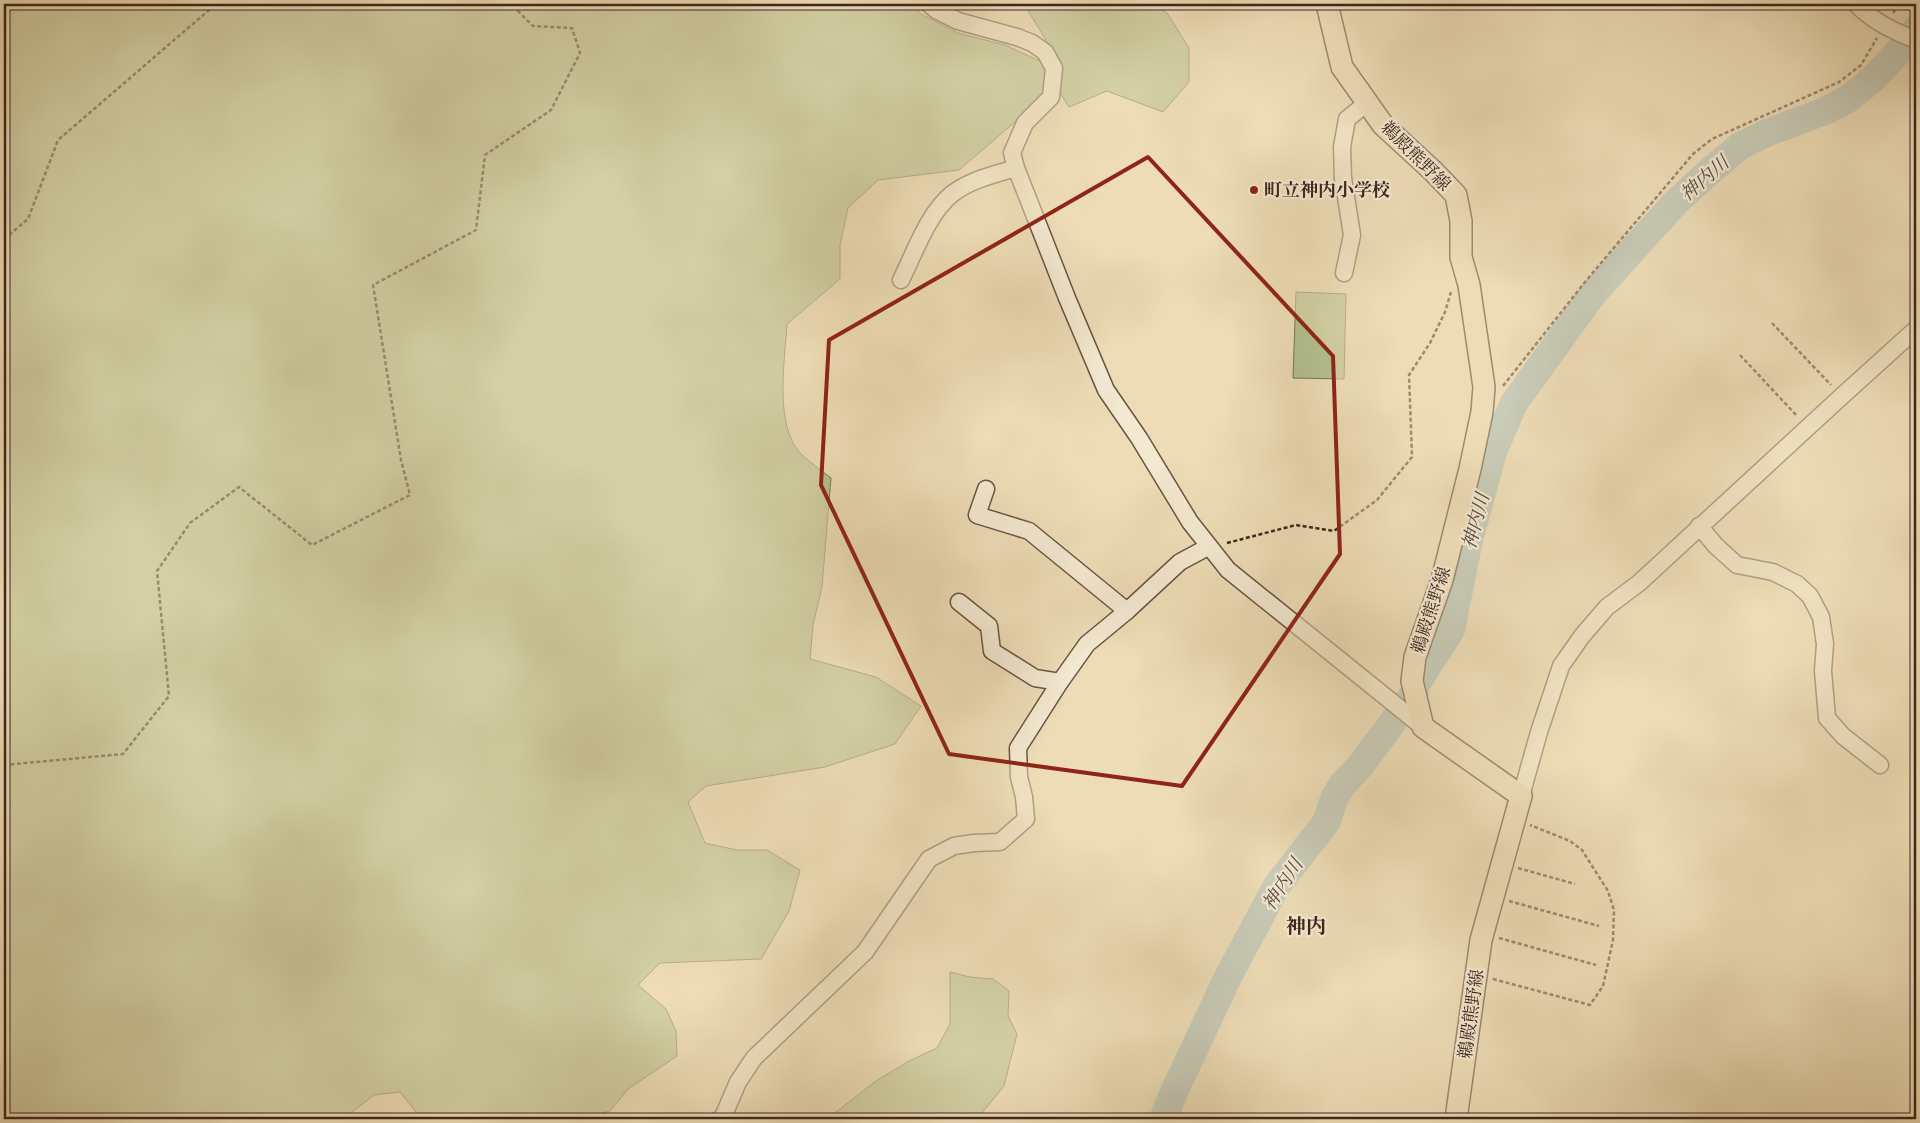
<svg xmlns="http://www.w3.org/2000/svg" width="1920" height="1123" viewBox="0 0 1920 1123" font-family="Alegreya,'Noto Serif JP',serif">
	<rect width="100%" height="100%" fill="#eddcb6"/>
	<filter id="stains"><feTurbulence type="fractalNoise" baseFrequency=".004" numOctaves="4"/><feColorMatrix values="0 0 0 0 .2 0 0 0 0 .09 0 0 0 0 .02 0 0 0 .5 -.17"/></filter>
	<radialGradient id="worn" r=".72"><stop offset=".6" stop-color="#630" stop-opacity="0"/><stop offset="1" stop-color="#630" stop-opacity=".3"/></radialGradient>
	<!-- green -->
	<g fill="#b4c191" stroke="#797456">
		<path d="M4 4H912L921 14 958 33 1005 45 1044 63 1047 76 1044 97 959 170 878 180 848 208 840 245V279L787 324C785 359 774 425 800 453 809 462 821 470 831 478L822 587 813 625 810 659 876 677 921 706 895 744 825 767 706 786 688 802 705 843 737 850H767L800 870 789 911 761 959 660 963 638 985 666 1009 676 1031 677 1056 628 1089 610 1111 579 1119H427L420 1117 400 1092 374 1095 343 1119H4Z"/>
		<path d="M1024 4H1151L1167 13 1189 48V82L1163 112 1107 91 1069 107 1060 93 1061 65Z"/>
		<path d="M1296 292 1346 294 1344 379 1293 378Z"/>
		<path d="M950 972 970 977 993 979 1009 991 1008 1016 1017 1034 1004 1086 977 1119H827L876 1081 909 1061 937 1048 950 1024Z"/>
	</g>
	<g fill="none" stroke-linecap="round" stroke-linejoin="round">
		<!-- river -->
		<path stroke="#9eb9ba" stroke-width="28" d="M1163 1119 1174 1092 1228 977 1276 887 1327 821 1334 799 1342 785 1361 765 1415 692V686L1451 630 1469 540 1493 452 1514 403 1592 295 1675 203 1709 172 1740 146 1769 132 1825 111 1848 99 1873 79 1908 41 1916 29"/>
		<!-- minor casing -->
		<g stroke="#6a5442" stroke-width="19">
			<g id="minor">
				<path d="M929 4 936 10 958 21 1017 37 1032 43 1045 52 1054 68 1051 97 1025 123 1012 153 1016 168 1067 298 1106 390 1139 438 1190 522 1228 570 1423 727"/>
				<path d="M1856 4C1874 22 1893 31 1916 40"/>
				<path d="M1344 273 1352 235 1343 178 1342 147 1347 119 1367 103"/>
				<path d="M901 280C914 254 928 213 952 194 970 180 995 174 1016 168"/>
				<path d="M986 489 977 515 1029 531 1127 611"/>
				<path d="M1699 526 1716 546 1737 565 1773 572 1797 584 1810 596 1821 617 1825 644 1823 671 1827 718 1843 736 1880 765"/>
				<path d="M959 602 989 626 992 651 1035 678 1060 682"/>
				<path d="M1521 796 1539 732 1561 666 1582 636 1607 607 1639 583 1842 396 1916 329"/>
				<path d="M720 1119 723 1117 738 1082 754 1058 865 952 929 859 954 846 974 843 1000 842 1026 819 1024 797 1019 777 1018 748 1060 682 1087 644 1127 611 1180 562 1208 547"/>
			</g>
		</g>
		<!-- major casing -->
		<g stroke="#3e261c" stroke-width="24">
			<path id="major" d="M1327 4 1342 67 1383 125 1433 171 1456 195 1461 221V257L1469 285 1484 387 1482 412 1470 469 1442 580 1415 657 1412 681 1423 727 1521 796 1481 940 1456 1119"/>
		</g>
		<!-- path -->
		<g stroke="#3e261c" stroke-width="2.5" stroke-dasharray="4 2.5" stroke-linecap="butt">
			<path d="M1893 13 1899 4"/>
			<path d="M4 239 28 219 58 140 216 4"/>
			<path d="M1772 323 1831 385"/>
			<path d="M1740 355 1797 416"/>
			<path d="M1503 386 1585 282 1693 154 1712 139 1839 82 1861 65 1877 38"/>
			<path d="M1227 543 1296 525 1334 531 1377 500 1412 457 1409 375 1430 343 1445 312 1451 292"/>
			<path d="M4 765 123 754 169 696 157 571 190 523 239 487 312 545 410 495 401 460 373 285 476 230 485 155 551 110 580 53 572 28 533 26 511 4"/>
			<path d="M1518 868 1575 884"/>
			<path d="M1509 901 1599 926"/>
			<path d="M1499 938 1596 965"/>
			<path d="M1493 979 1590 1005 1603 986 1613 940 1614 910 1608 891 1582 850 1570 841 1530 825"/>
		</g>
		<!-- minor -->
		<use href="#minor" stroke="#f3e8d0" stroke-width="16"/>
		<!-- major -->
		<use href="#major" stroke="#eddcb6" stroke-width="21"/>
	</g>
	<!-- marked area -->
	<path d="M0 0H1920V1123H0ZM1148 157 1333 356 1340 554 1182 786 949 754 821 485 829 340Z" fill="#eddcb6" fill-opacity=".55" fill-rule="evenodd"/>
	<path fill="none" stroke="#8f2418" stroke-width="4" stroke-linejoin="round" d="M1148 157 1333 356 1340 554 1182 786 949 754 821 485 829 340Z"/>
	<!-- markers -->
	<circle fill="#8f2418" stroke="#f3e8d0" stroke-width="2" cx="1254" cy="190" r="5"/>
	<g text-anchor="middle" stroke-width="4.5" stroke-linejoin="round" paint-order="stroke">
		<!-- street labels -->
		<g font-size="18" fill="#3e261c" stroke="#f3e8d0">
			<text transform="translate(1416 156) rotate(45)" y="6">鵜殿熊野線</text>
			<text transform="translate(1431 610) rotate(-72)" y="6">鵜殿熊野線</text>
			<text transform="translate(1471 1014) rotate(-82)" y="6">鵜殿熊野線</text>
		</g>
		<!-- poi labels -->
		<g font-size="18" font-weight="bold" fill="#3e261c" stroke="#f3e8d0" text-anchor="start">
			<text x="1264" y="196">町立神内小学校</text>
		</g>
		<!-- water labels -->
		<g font-size="19" font-style="italic" fill="#564b44" stroke="#f3e8d0">
			<text transform="translate(1704 178) rotate(-41)" y="7">神内川</text>
			<text transform="translate(1475 521) rotate(-75)" y="7">神内川</text>
			<text transform="translate(1282 884) rotate(-57)" y="7">神内川</text>
		</g>
		<!-- quarter labels -->
		<g font-size="20" font-weight="bold" fill="#3e261c" stroke="#f3e8d0">
			<text x="1306" y="933">神内</text>
		</g>
	</g>
	<!-- margin -->
	<rect width="1920" height="1123" fill="none" stroke="#eddcb6" stroke-width="20"/>
	<rect x="5" y="5" width="1910" height="1113" fill="none" stroke="#3e261c" stroke-width="2.5"/>
	<rect x="10" y="10" width="1900" height="1103" fill="none" stroke="#3e261c"/>
	<rect width="100%" height="100%" filter="url(#stains)"/>
	<rect width="100%" height="100%" fill="url(#worn)"/>
</svg>
